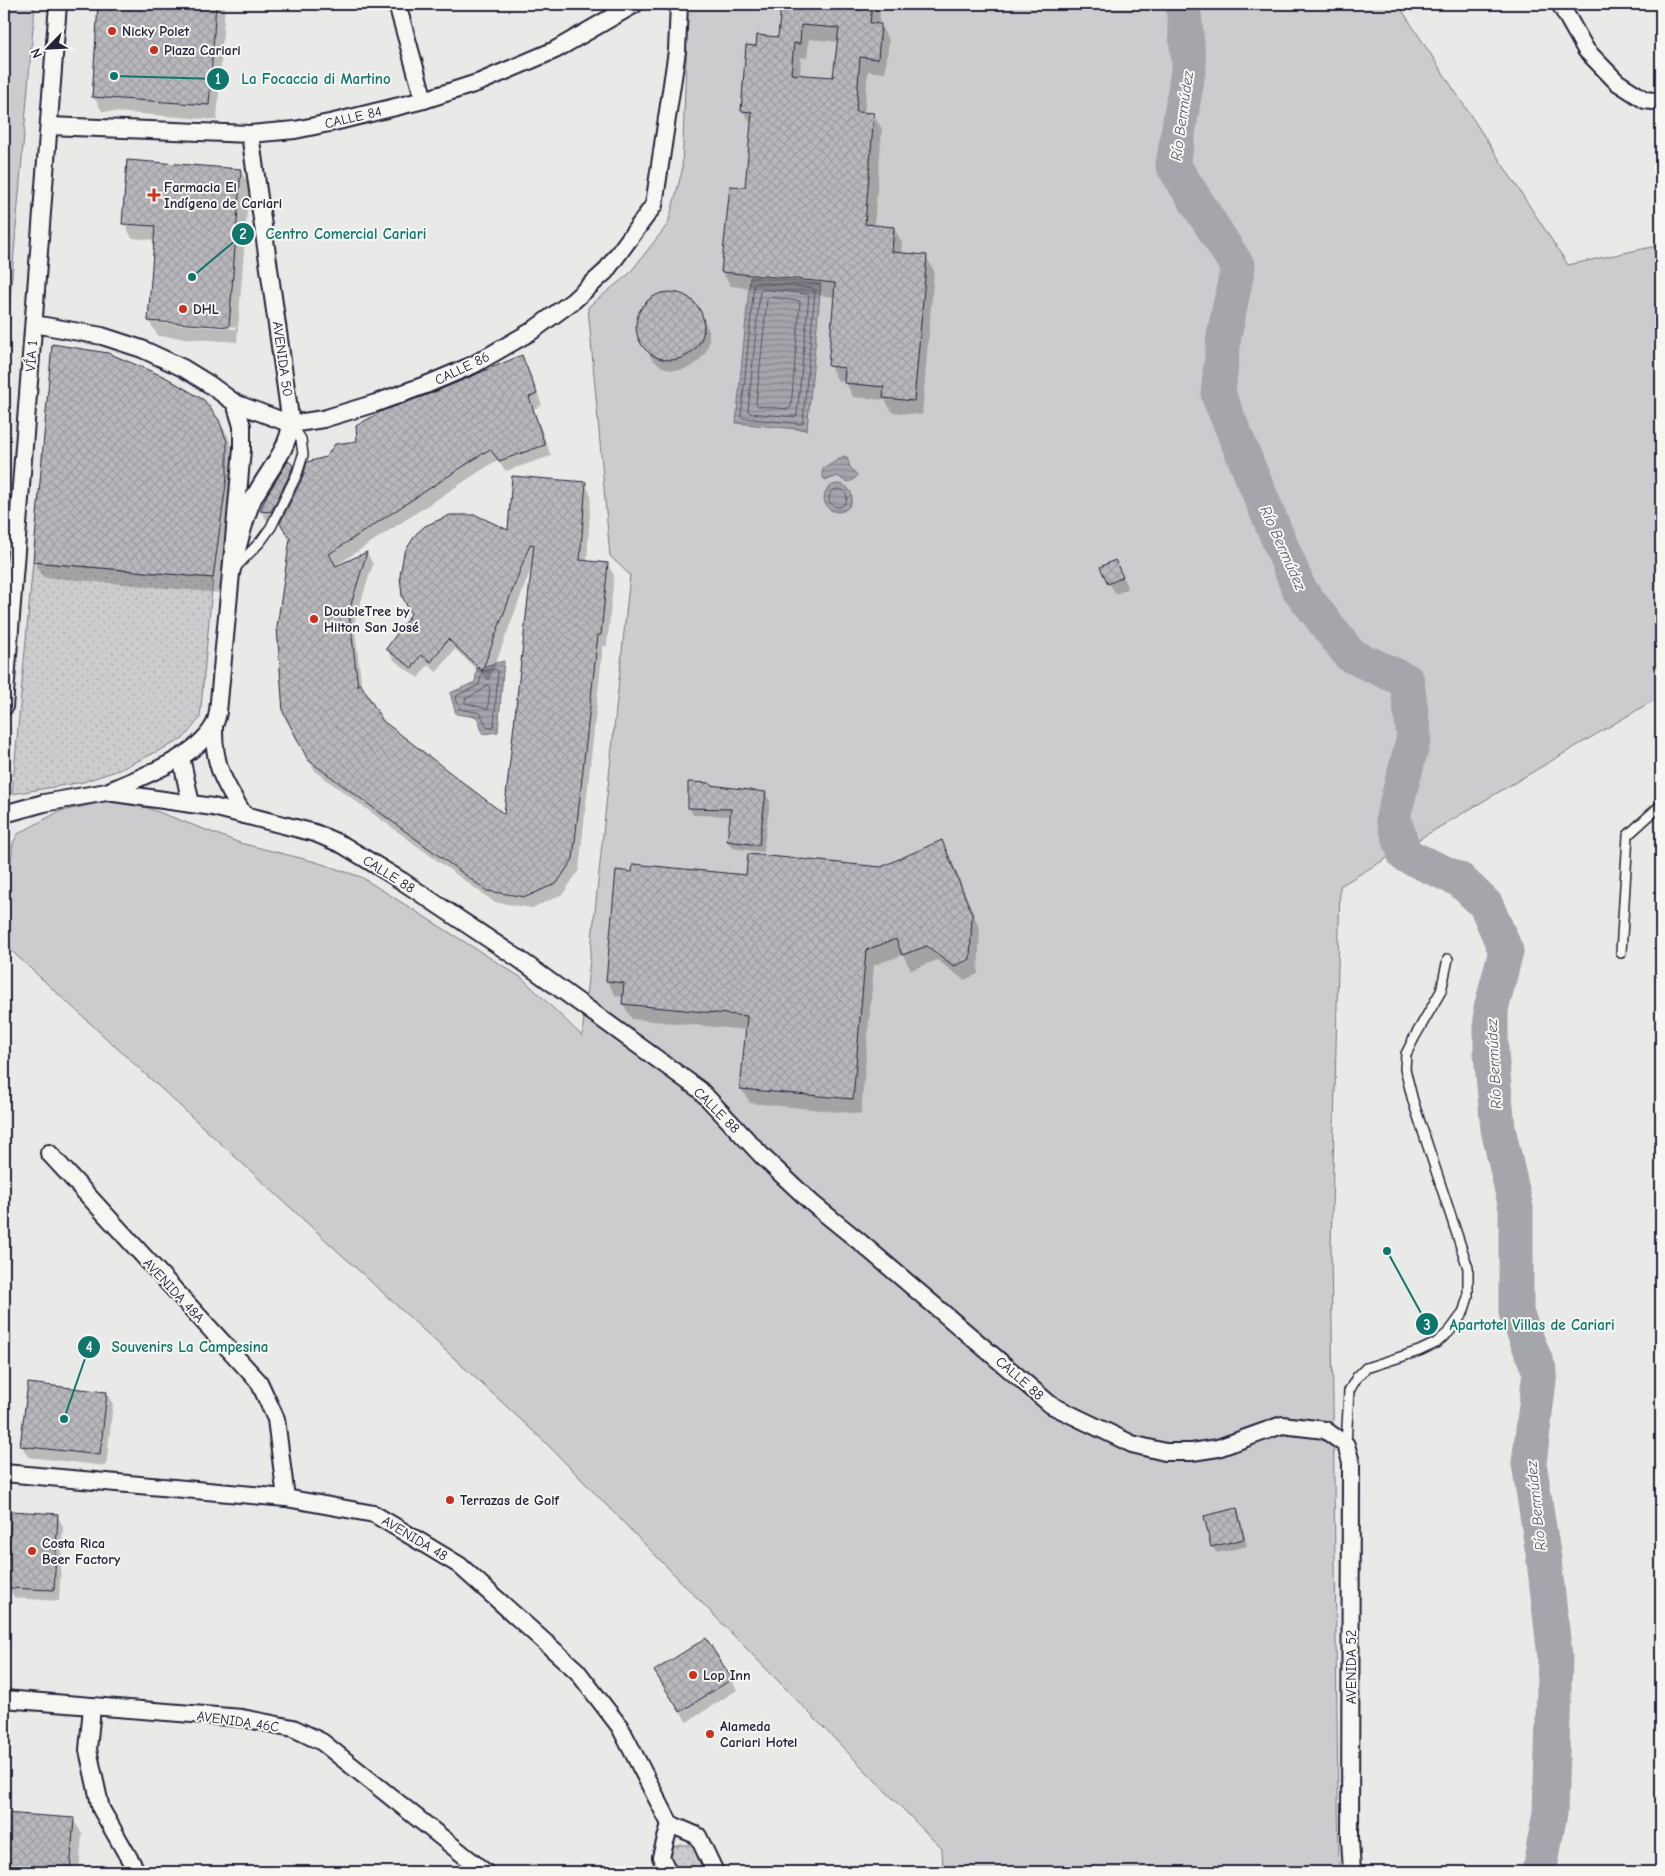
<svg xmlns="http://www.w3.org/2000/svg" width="1665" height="1876" viewBox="0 0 1665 1876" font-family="'Comic Neue',sans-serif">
	<defs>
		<pattern id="park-dots" width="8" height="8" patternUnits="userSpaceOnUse" patternTransform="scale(1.25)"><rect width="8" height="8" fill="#ccccce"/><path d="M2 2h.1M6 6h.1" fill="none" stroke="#afafb2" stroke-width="1.8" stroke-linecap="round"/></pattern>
		<pattern id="water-rules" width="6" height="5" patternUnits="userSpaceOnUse" patternTransform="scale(1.25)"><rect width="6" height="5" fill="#a5a5ac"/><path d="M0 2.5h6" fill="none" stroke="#86868d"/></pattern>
		<pattern id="building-cross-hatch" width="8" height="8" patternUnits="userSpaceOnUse" patternTransform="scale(1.25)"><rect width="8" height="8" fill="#b8b8bc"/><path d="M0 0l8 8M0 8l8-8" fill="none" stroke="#9e9ea2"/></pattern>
	</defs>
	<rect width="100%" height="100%" fill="#e9e9e7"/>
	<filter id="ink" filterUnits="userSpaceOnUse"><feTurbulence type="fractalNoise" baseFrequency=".02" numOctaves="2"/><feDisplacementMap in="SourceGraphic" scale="10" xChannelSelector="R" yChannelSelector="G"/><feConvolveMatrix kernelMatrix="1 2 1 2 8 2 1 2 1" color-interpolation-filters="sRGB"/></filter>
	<g filter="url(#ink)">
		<!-- grass -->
		<g fill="#ccccce" stroke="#777784">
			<path d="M4 4H35L4 371Z"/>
			<path d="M688 4H1398L1568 265 1661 245V696L1340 886 1331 1248 1339 1872H943L942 1849 544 1441 4 944V929L13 843 18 834 58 812 107 801 148 808 240 843 316 862 361 877 522 978 582 1036 630 575 610 556 588 307 629 274 668 224 682 171Z"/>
		</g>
		<!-- park -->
		<g fill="url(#park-dots)" stroke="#777784">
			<path d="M33 562 213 578 200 718 183 739 119 770 83 782 12 794Z"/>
			<path d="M681 1845H692L698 1850 706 1872H672L669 1858 673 1847Z"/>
		</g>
		<!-- water -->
		<g fill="url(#water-rules)" stroke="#71717f">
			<path d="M750 277 821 284 807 430 736 423Z"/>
			<path d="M844 456 847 457 850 467 857 475C853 484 844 483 838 476L827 480 824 479 822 474 823 469Z"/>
			<circle cx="838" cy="498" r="14"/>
			<path d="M504 661 498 732 483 734 477 717 456 714 450 693 475 682 477 666H484Z"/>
		</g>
		<!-- shadow -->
		<g fill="#0003" fill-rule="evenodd">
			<path d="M99 4H225L217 120 102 111 93 96Z"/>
			<path d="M782 4H876L880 11 879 25H880L889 40 885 73 868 71 864 114H873L882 129 874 226 894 228 902 243 901 254 926 256 934 271 922 415 892 412 885 400 853 397 845 381H838L830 366 835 297 731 286 722 272 746 188 752 125 742 110 757 47 779 39ZM809 39 839 42 835 79 800 76 801 57 807 58Z"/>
			<path d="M240 170 249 185 237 342 158 336 149 321 155 240 132 238 124 223ZM157 320 236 327 235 329 157 323Z"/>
			<path d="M670 293 681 295 690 300 698 309 709 331V342L706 352 699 361 691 367 681 370H671L661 366 653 360 640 339 637 329 638 318 642 308 650 299 659 294Z"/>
			<path d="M521 357 528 368 542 405 534 409 551 456 506 471 497 460 335 566 336 567 367 553 373 564 354 623 362 689 382 722 505 816 532 566 489 681 455 649 437 672 428 665 418 678 394 660 387 649 509 532 585 483 591 495 587 562 607 564 614 575 607 646H603L579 870 563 894 532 908 494 902 316 772 309 760 327 459 359 443 432 394Z"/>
			<path d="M218 420 228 436 235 458V493L221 593 43 577 34 561Z"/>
			<path d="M292 466 299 478 278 523 268 522 261 511Z"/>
			<path d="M1121 573 1128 589 1116 594 1109 583Z"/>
			<path d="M711 786 765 793 770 801 763 852 732 848 728 841 731 816 693 815 689 807Z"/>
			<path d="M941 841 950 856 980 930 978 974 964 980 937 960 911 970 903 955 874 965 861 1114 750 1103 741 1088 747 1030 632 1019 623 1004 624 997 616 996 607 981 617 872 748 876 881 868Z"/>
			<path d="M106 1393 113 1404 106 1466 28 1457 22 1446Z"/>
			<path d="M1236 1510 1240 1517 1247 1546 1217 1553 1212 1546Z"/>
			<path d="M57 1515 63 1527 59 1601 15 1598 8 1587Z"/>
			<path d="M731 1679 737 1690 687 1722 662 1683Z"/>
			<path d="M4 1814 73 1819 82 1834 79 1872H4Z"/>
		</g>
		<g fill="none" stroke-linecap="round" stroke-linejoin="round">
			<!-- shore -->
			<g stroke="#565668" stroke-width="1">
				<path d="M757 282 813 288 815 290 803 422 801 424 744 418 741 417 754 285Z"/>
				<path d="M763 289 806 294 809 296 797 415 795 417 750 413 748 411 760 291Z"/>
				<path d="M769 297 799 301 800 302 791 407 788 409 758 406 756 404 767 300Z"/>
				<circle cx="838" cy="498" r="9"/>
				<path d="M482 672 479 685 458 695 456 698 460 709 480 713 487 727 491 728 494 726 498 671 495 669 483 671"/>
				<path d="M487 685 490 687 488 709 465 703V699L481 691Z"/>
			</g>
			<!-- river -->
			<path stroke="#a5a5ac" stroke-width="35" d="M1183 4 1189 65 1173 165 1238 267 1224 336 1218 394 1299 589 1350 655 1407 681 1414 737 1393 817 1405 855 1460 880 1486 905 1506 951 1491 1009V1053L1498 1129 1516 1208V1313L1540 1372 1529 1463 1544 1560 1555 1657 1550 1813 1539 1872"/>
		</g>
		<!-- building -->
		<g fill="url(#building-cross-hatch)" stroke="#22223b" fill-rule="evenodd">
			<path d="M98 4H216L209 105 92 97Z"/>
			<path d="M781 4H872L870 23 881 24 878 59 860 57 856 112 874 113 865 224 894 227 892 252 927 255 914 401 883 398 884 387 844 383 845 368 828 366 835 283 721 272 730 186 745 187 752 112 741 111 746 45 756 46 757 35 778 37ZM801 25 839 28 833 77 791 74 794 43 800 44Z"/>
			<path d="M127 160 241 169 229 327 148 321 155 226 122 224Z"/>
			<circle cx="670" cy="326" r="34"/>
			<path d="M52 344 108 353 165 377 204 400 219 420 227 442V477L213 578 33 562Z"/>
			<path d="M522 355 537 394 529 397 545 445 499 461 490 449 329 554 336 566 367 552 349 611 358 687 360 683 383 721 504 814 534 545 530 544 482 671 448 639 431 662 421 655 412 668 386 649 411 614 402 596 400 576 404 553 416 534 425 526 450 515H476L508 530 512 476 586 482 580 560 608 563 601 635H598L573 859 557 883 526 897 487 891 308 760 283 712 277 627 290 539 280 523 303 477 307 462 326 457 335 444 357 441 356 426 382 411 432 393Z"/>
			<path d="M288 461 293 465 291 472 271 512 260 511 267 495Z"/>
			<path d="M1115 560 1123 577 1108 584 1100 567Z"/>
			<path d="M688 782 710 783V785L766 792 759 845 727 841 731 809 688 808Z"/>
			<path d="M942 840 972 914 970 959 954 966 927 946 902 955 896 939 866 950 853 1099 740 1089 747 1016 622 1004 624 983 606 981 616 870 632 872 633 864 746 875 748 854 881 867Z"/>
			<path d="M28 1383 107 1392 100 1455 20 1446Z"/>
			<path d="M1237 1508 1244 1539 1211 1547 1204 1516Z"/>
			<path d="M11 1511 58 1514 54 1590 7 1588Z"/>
			<path d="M706 1638 732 1679 680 1712 654 1671Z"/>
			<path d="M4 1813 74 1818 70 1872H4Z"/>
		</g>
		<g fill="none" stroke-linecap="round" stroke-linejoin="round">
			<!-- service casing -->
			<g stroke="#22223b" stroke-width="12">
				<g id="service">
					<path d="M234 569 261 541 271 527 297 474 303 455 301 439 291 424"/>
					<path d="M1621 953 1628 835 1661 805"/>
					<path d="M1346 1445 1349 1391 1357 1377 1366 1368 1419 1351 1436 1343 1449 1332 1463 1313 1468 1297V1268L1413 1101 1405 1069 1406 1054 1414 1038 1441 991 1448 959"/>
				</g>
			</g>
			<!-- minor casing -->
			<g stroke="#22223b" stroke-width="20">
				<g id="minor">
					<path d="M397 4 424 100"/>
					<path d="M1560 4 1586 50 1617 82 1645 100 1661 102"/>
					<path d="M49 126 250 134 295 130 334 122 424 100 480 82 555 50 635 4"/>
					<path d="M34 324 102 336 142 349 183 368 209 384 235 403 291 424 323 419 376 403 428 384 473 365 532 331 573 301 605 272 654 205 677 51 679 4"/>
					<path d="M235 403 242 426V449L231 573C237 551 244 519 253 499 266 473 287 453 291 424L250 134"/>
					<path d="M4 707 58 4"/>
					<path d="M214 726C213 765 224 783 244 815"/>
					<path d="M181 757 191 804"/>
					<path d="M107 792C140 777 194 759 213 727 216 723 217 717 218 712L231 573"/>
					<path d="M4 814 44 803 107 792 213 807 315 833 343 845 402 881 519 959 700 1090 764 1158 813 1204 860 1242 1051 1405 1132 1444 1165 1452H1192L1218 1448 1282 1425 1325 1430 1346 1445 1351 1462 1350 1839 1352 1872"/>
					<path d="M49 1153 259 1382 276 1419 286 1498"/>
					<path d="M4 1473 286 1498 374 1514 459 1565 577 1671 620 1727 670 1824 698 1836 715 1872"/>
					<path d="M4 1699 242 1718 293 1728 322 1742 485 1872"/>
					<path d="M92 1707 88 1750 101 1809 137 1872"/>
					<path d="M668 1872 661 1857 670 1824"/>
				</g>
			</g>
			<!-- service -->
			<use href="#service" stroke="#f6f6f2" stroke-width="9"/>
			<!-- minor -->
			<use href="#minor" stroke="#f6f6f2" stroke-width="16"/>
		</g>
	</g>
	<!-- markers -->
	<g fill="#c8321e" stroke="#f6f6f2" stroke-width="2">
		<circle cx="112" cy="31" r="5"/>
		<circle cx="154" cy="50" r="5"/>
		<path d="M151.5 187.5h5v5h5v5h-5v5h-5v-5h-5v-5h5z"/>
		<circle cx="183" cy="309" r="5"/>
		<circle cx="314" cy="619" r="5"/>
		<circle cx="450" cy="1500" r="5"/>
		<circle cx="32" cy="1551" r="5"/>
		<circle cx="693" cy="1675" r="5"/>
		<circle cx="710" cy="1734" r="5"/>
	</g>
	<g text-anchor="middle" stroke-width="4" stroke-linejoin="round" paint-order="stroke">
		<!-- poi labels -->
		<g font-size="14" font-weight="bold" fill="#22223b" stroke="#f6f6f2" text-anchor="start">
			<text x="122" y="36">Nicky Polet</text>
			<text x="164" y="55">Plaza Cariari</text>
			<text x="164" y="192">Farmacia El<tspan x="164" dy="16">Indígena de Cariari</tspan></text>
			<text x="193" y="314">DHL</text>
			<text x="324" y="616">DoubleTree by<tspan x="324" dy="16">Hilton San José</tspan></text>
			<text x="460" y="1505">Terrazas de Golf</text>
			<text x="42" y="1548">Costa Rica<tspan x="42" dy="16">Beer Factory</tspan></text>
			<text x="703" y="1680">Lop Inn</text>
			<text x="720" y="1731">Alameda<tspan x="720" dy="16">Cariari Hotel</tspan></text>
		</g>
		<!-- street labels -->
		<g font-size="14" fill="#22223b" stroke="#f6f6f2">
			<text transform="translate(353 117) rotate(-13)" y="5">CALLE 84</text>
			<text transform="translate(31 356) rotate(-86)" y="5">VÍA 1</text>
			<text transform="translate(283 359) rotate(82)" y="5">AVENIDA 50</text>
			<text transform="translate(462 368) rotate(-26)" y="5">CALLE 86</text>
			<text transform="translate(389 874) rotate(32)" y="5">CALLE 88</text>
			<text transform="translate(717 1110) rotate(45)" y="5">CALLE 88</text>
			<text transform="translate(174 1290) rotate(47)" y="5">AVENIDA 48A</text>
			<text transform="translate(1020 1378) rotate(41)" y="5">CALLE 88</text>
			<text transform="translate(415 1538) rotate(31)" y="5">AVENIDA 48</text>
			<text transform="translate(1351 1667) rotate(-90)" y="5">AVENIDA 52</text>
			<text transform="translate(238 1721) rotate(8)" y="5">AVENIDA 46C</text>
		</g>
		<!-- water labels -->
		<g font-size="15" font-style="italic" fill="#565668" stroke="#f6f6f2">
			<text transform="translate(1182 116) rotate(-82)" y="5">Río Bermúdez</text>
			<text transform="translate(1283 548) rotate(66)" y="5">Río Bermúdez</text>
			<text transform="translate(1494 1064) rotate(-93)" y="5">Río Bermúdez</text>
			<text transform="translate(1536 1506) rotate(-96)" y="5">Río Bermúdez</text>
		</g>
	</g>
	<!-- callouts -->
	<path fill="none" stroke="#0f766e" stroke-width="2" d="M114 76L218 79M192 277L243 234M1387 1251L1427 1324M64 1419L89 1347"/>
	<g fill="#0f766e" stroke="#f6f6f2" stroke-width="2">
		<circle cx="114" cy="76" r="5"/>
		<circle cx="192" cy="277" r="5"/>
		<circle cx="1387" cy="1251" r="5"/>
		<circle cx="64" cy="1419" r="5"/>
		<circle cx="218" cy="79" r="12"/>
		<circle cx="243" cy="234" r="12"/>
		<circle cx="1427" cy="1324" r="12"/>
		<circle cx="89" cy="1347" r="12"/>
	</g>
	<g font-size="15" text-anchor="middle" font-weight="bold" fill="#fff">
		<text x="218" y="84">1</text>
		<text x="243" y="239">2</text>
		<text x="1427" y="1330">3</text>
		<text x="89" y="1352">4</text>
	</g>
	<g font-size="15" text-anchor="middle" font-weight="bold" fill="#0f766e" stroke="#f6f6f2" stroke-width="4" stroke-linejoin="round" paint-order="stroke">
		<text x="316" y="84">La Focaccia di Martino</text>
		<text x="346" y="239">Centro Comercial Cariari</text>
		<text x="1532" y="1330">Apartotel Villas de Cariari</text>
		<text x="190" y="1352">Souvenirs La Campesina</text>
	</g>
	<!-- margin -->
	<rect width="1665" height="1876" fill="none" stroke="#f6f6f2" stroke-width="20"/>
	<rect x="10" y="10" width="1645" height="1856" fill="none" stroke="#22223b" stroke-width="2" filter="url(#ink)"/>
	<!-- north arrow -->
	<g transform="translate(48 48) rotate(246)" stroke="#f6f6f2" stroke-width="4" paint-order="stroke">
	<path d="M0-4L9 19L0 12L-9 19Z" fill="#22223b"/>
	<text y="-8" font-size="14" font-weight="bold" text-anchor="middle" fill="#22223b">N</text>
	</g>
</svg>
